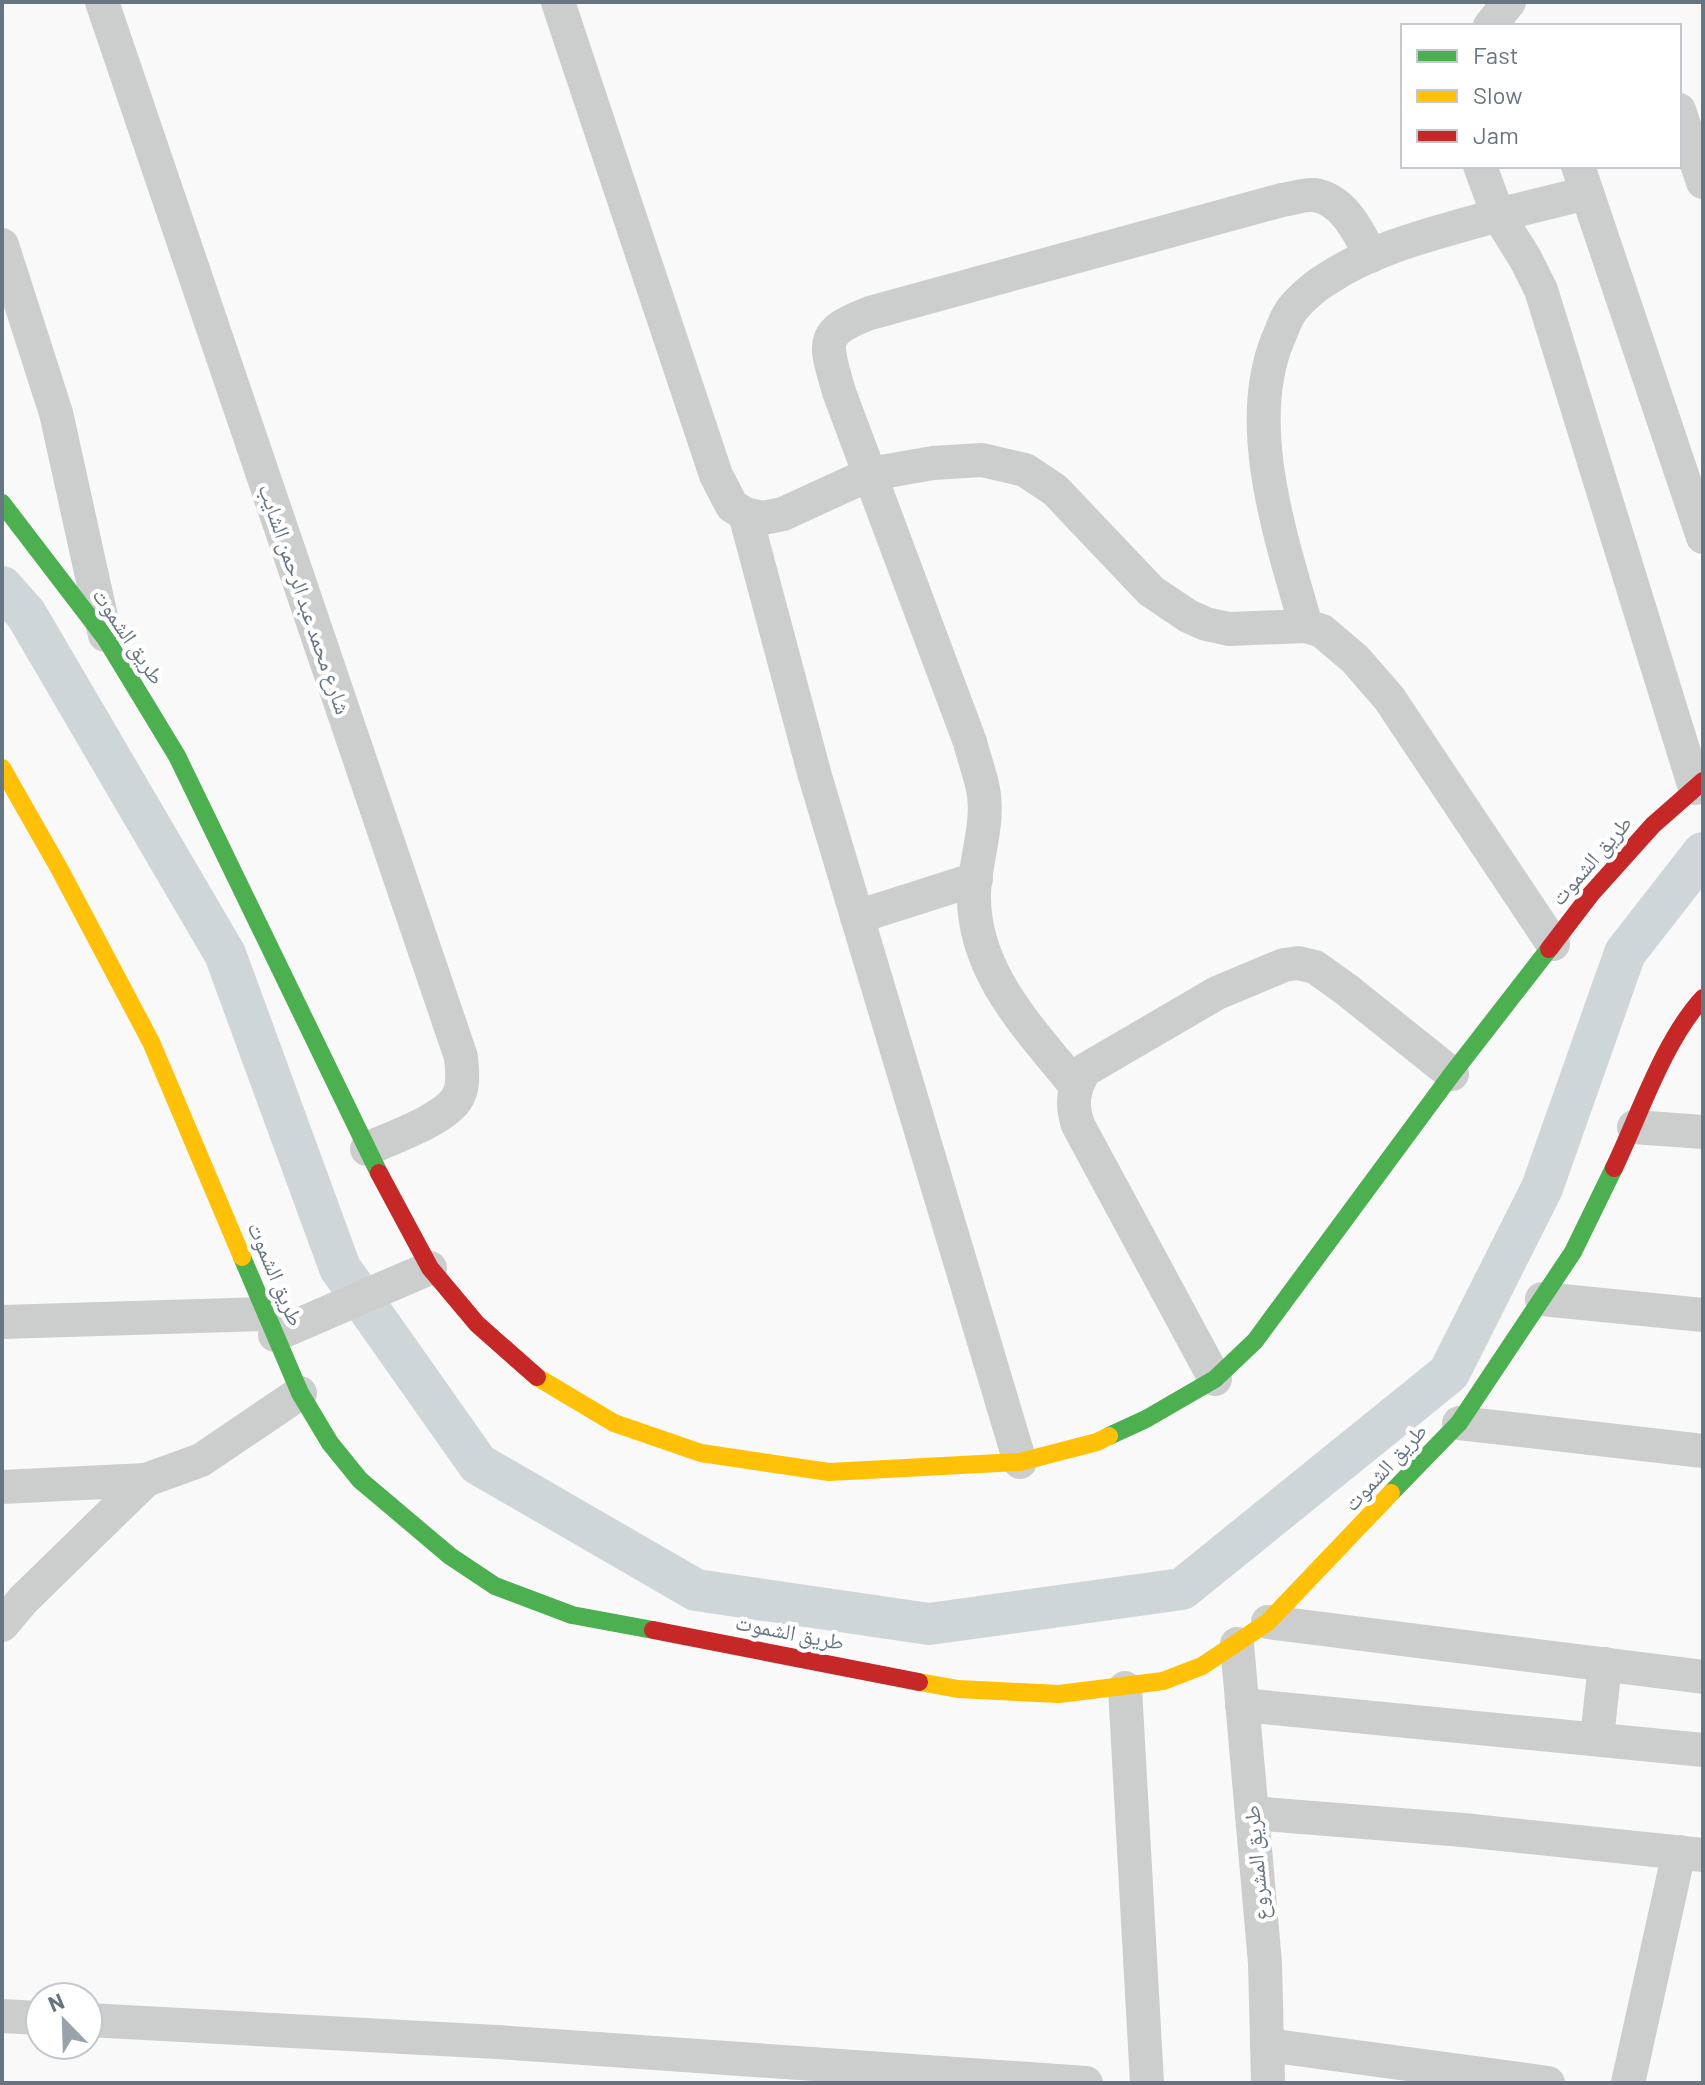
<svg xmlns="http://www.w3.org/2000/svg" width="1705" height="2085" viewBox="0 0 1705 2085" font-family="Barlow,'Noto Naskh Arabic',sans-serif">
	<rect width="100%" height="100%" fill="#f9f9f9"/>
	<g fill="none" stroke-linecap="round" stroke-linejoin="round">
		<!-- canal -->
		<path stroke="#cfd6da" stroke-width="42" d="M2 587 26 614 225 954 340 1268 478 1464 696 1590 929 1624 1182 1589 1449 1373 1542 1188 1625 953 1703 853"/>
		<!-- street -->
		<g stroke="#cccece" stroke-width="34">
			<path d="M102 2 461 1057C462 1071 465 1087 456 1100 441 1121 391 1138 367 1149"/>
			<path d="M558 2 716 475 732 506 745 514 763 518 783 514 870 474 933 463 982 460 1025 470 1055 490 1151 591 1188 616 1206 624 1229 629 1306 626 1322 631 1355 659 1389 698 1553 944"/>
			<path d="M1490 26 1509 2"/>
			<path d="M1679 110 1703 182"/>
			<path d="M1480 166 1498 215 1587 193"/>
			<path d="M1578 166 1703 537"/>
			<path d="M2 245 56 413 105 635"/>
			<path d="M745 514 815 776 1020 1462"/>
			<path d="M1306 626C1282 540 1242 426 1278 339 1282 331 1285 319 1291 311 1299 300 1315 286 1327 279 1378 245 1441 232 1498 215L1525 258 1541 290 1695 788"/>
			<path d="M857 917 976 879"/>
			<path d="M1075 1085C1029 1028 972 971 974 893 975 861 988 828 984 795 982 778 974 759 970 742L839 392C825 342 818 333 870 313L1282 200C1291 199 1305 194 1314 195 1344 199 1359 233 1371 256"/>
			<path d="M1634 1127 1703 1132"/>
			<path d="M1542 1299 1703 1315"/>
			<path d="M2 1322 266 1314"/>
			<path d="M275 1335 430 1268"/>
			<path d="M1215 1379 1078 1125C1071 1104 1073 1089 1085 1070L1217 993 1284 965 1298 963 1315 967 1347 990 1452 1074"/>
			<path d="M1459 1423 1703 1451"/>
			<path d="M2 1487 146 1480"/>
			<path d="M1268 1622 1703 1677"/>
			<path d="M2 1625 23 1600 146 1480 201 1460 300 1393"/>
			<path d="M1237 1644 1265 1963 1268 2083"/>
			<path d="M1125 1688 1147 2083"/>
			<path d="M1242 1705 1703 1750"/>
			<path d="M1597 1738 1605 1664"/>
			<path d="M1252 1813 1463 1830 1703 1855"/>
			<path d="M2 2016 40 2018"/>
			<path d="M88 2020 497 2042 1086 2083"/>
			<path d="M1267 2045 1548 2083"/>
			<path d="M1628 2083 1679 1852"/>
		</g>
		<!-- fast -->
		<g stroke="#4caf50" stroke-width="18">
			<path d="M2 503 106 639 177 756 379 1173"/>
			<path d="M242 1257 300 1393 330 1443 360 1480 450 1556 495 1586 572 1615 653 1630"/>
			<path d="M1109 1436 1146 1419 1215 1379 1255 1341 1452 1074 1549 949"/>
			<path d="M1391 1493 1459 1423 1573 1252 1614 1168"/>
		</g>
		<!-- slow -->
		<g stroke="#ffc107" stroke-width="18">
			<path d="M2 768 60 870 151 1042 242 1257"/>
			<path d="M537 1377 614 1423 701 1453 829 1472 1020 1462 1097 1442 1109 1436"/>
			<path d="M919 1682 958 1689 1059 1694 1163 1681 1202 1666 1268 1622 1391 1493"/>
		</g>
		<!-- jam -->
		<g stroke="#c62828" stroke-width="18">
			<path d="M1549 949 1591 894 1653 825 1703 781"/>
			<path d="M1614 1168C1639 1116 1664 1040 1703 998"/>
			<path d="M379 1173 430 1268 477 1324 537 1377"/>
			<path d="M653 1630 919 1682"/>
		</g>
	</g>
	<g text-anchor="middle" stroke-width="8" stroke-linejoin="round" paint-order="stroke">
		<!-- street labels -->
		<g font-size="22" fill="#667582" stroke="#fff">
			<text transform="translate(305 599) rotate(71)" y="8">شارع محمد عبد الرحمن الشايب</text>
			<text transform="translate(129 636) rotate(56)" y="8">طريق الشموت</text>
			<text transform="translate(1591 860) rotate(-49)" y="8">طريق الشموت</text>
			<text transform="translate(276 1274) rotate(67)" y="8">طريق الشموت</text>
			<text transform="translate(1385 1467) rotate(-47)" y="8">طريق الشموت</text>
			<text transform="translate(790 1632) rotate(11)" y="8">طريق الشموت</text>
			<text transform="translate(1256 1863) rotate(-95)" y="8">طريق المشروع</text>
		</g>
	</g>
	<!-- border -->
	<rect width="1705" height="2085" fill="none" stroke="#667582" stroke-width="8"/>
	<!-- legend -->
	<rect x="1401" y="24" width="280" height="144" fill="#ffffff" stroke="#c2c8cd" stroke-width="2"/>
	<rect x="1417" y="50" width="40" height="12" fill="#4caf50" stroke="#c2c8cd" stroke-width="2"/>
	<text x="1473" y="64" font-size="24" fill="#667582">Fast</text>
	<rect x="1417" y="90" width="40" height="12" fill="#ffc107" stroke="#c2c8cd" stroke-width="2"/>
	<text x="1473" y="104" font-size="24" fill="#667582">Slow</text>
	<rect x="1417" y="130" width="40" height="12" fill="#c62828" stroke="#c2c8cd" stroke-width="2"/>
	<text x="1473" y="144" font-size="24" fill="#667582">Jam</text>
	<!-- north arrow -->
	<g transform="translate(64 2021) rotate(337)"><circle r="38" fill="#ffffff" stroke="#c2c8cd" stroke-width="2"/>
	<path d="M0-6L14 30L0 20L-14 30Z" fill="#99a3ac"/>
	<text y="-12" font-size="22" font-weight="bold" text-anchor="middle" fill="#667582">N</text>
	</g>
</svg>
